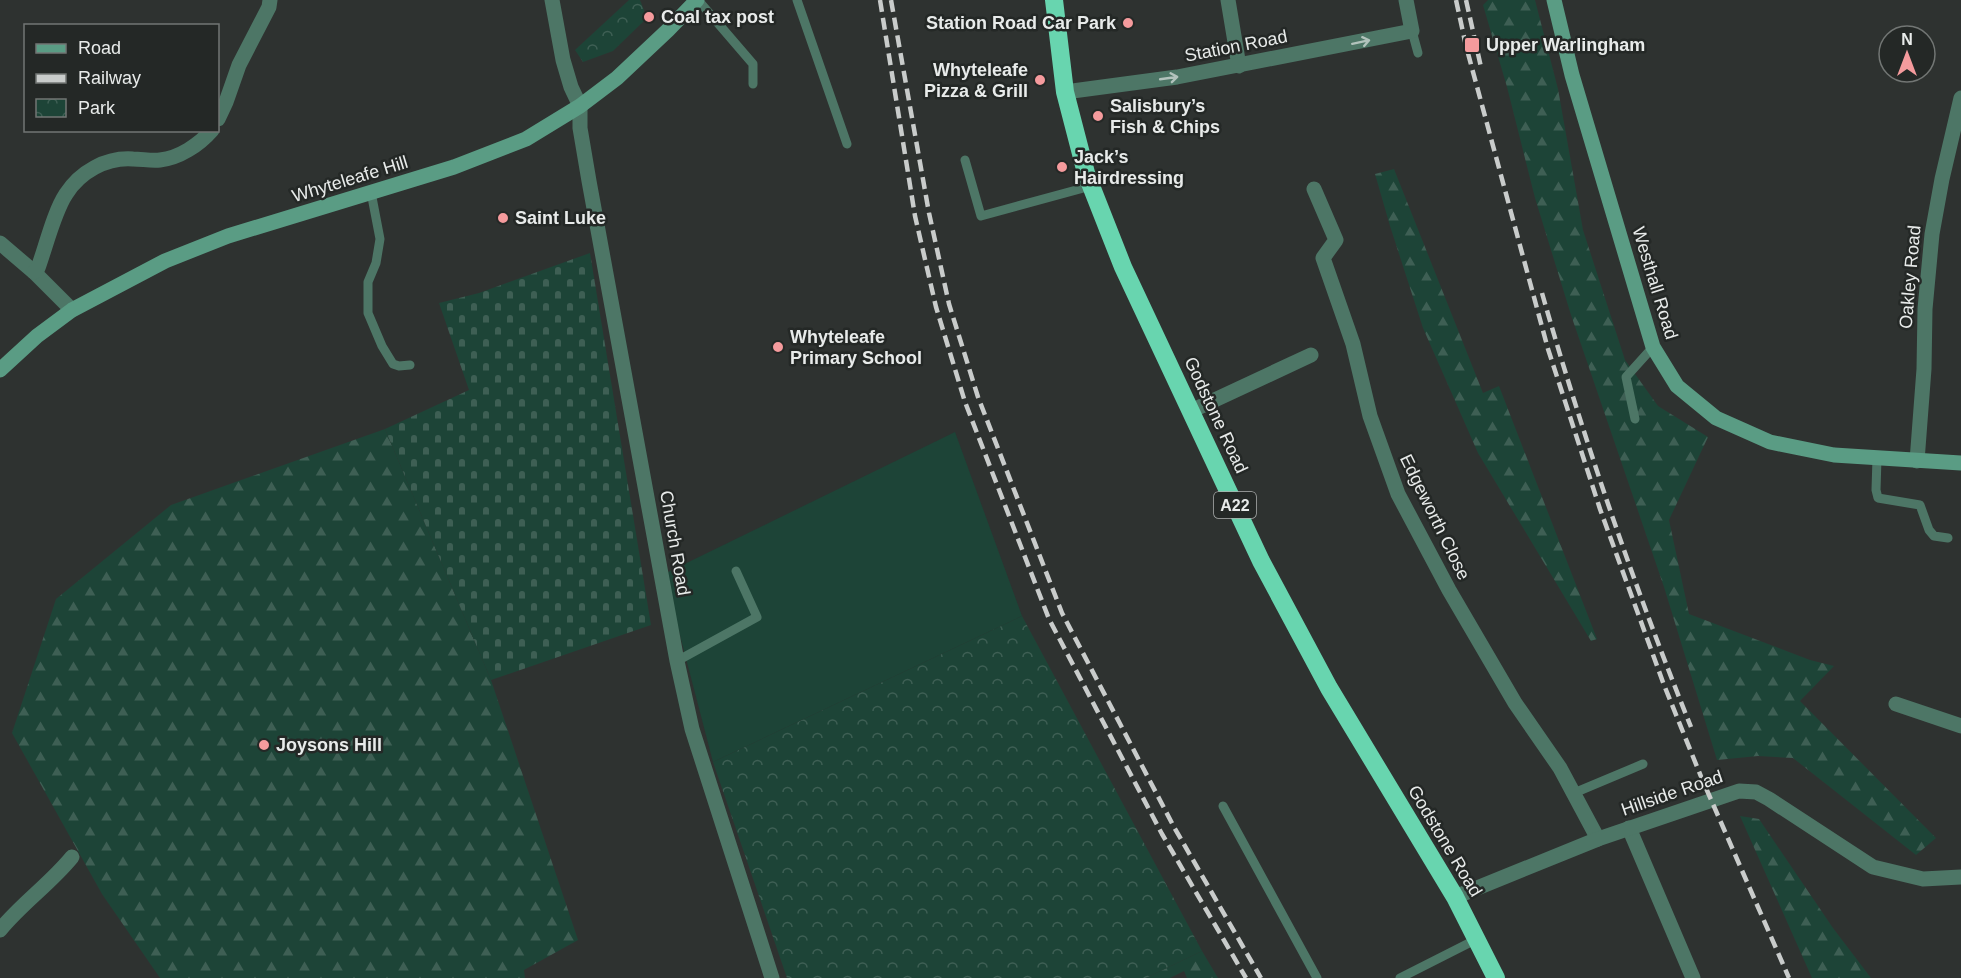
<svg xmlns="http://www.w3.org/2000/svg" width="1961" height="978" viewBox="0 0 1961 978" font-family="Arial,sans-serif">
	<defs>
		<pattern id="forest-firs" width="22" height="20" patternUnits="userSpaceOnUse" patternTransform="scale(1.5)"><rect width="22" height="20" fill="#1d4437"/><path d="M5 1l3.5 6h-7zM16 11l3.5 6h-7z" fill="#3e5f54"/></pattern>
		<pattern id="cemetery-stones" width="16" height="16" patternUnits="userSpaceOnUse" patternTransform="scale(1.5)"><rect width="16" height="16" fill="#1d4437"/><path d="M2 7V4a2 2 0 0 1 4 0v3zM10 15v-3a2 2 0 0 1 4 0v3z" fill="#3e5f54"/></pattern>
		<pattern id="park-crowns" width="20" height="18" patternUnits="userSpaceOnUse" patternTransform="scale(1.5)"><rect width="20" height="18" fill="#1d4437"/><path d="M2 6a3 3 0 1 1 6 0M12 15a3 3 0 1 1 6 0" fill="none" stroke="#3e5f54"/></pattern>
	</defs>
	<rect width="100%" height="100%" fill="#2e3230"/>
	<!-- forest -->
	<g fill="url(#forest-firs)">
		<path d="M1488 0H1535L1558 89 1583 230 1625 360 1658 406 1708 437 1669 520 1689 614 1810 660 1834 666 1800 701 1936 838 1916 855 1793 758 1758 756 1717 760 1664 587 1571 315 1535 198 1507 87 1483 5Z"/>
		<path d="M1394 169 1483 393 1499 386 1597 639 1591 641 1478 453 1423 328 1390 226 1375 174Z"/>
		<path d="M385 429 491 680 578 940 524 970 525 978H160L102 894 12 733 56 599 171 505Z"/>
		<path d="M1740 816 1759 819 1833 928 1871 978H1812Z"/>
		<path d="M1202 951 1218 978H1187L1184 971 1170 978H1146Z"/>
	</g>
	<!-- cemetery -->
	<path fill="url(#cemetery-stones)" d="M590 253 651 625 491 680 385 429 469 390 439 303 479 293Z"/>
	<!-- park -->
	<g fill="url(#park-crowns)">
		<path d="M629 0H640L647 18 613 51 583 62 575 50Z"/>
		<path d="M1022 616 1202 951 1146 978H787L713 762Z"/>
	</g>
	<!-- garden -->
	<path fill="#1d4437" d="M955 432 1022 616 713 762 664 574Z"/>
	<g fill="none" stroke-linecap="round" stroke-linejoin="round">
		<!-- lane -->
		<g stroke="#4d7666" stroke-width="9">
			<path d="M698 0 753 64V84"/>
			<path d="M797 0 847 144"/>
			<path d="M1412 31 1418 53"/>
			<path d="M965 160 981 216 1091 186"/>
			<path d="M371 192 380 239 376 263 368 282V313L382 346 393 364 399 366 410 365"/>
			<path d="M1635 419 1626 377 1653 347"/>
			<path d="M1877 458 1876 490 1878 498 1920 505 1929 530 1934 536 1948 538"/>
			<path d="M677 661 757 617 736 571"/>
			<path d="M1574 793 1643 764"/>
			<path d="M1223 806 1317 978"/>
			<path d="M1400 978 1477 939"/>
		</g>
		<!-- street -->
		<g stroke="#4d7666" stroke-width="15">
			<path d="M552 0 563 60 571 87 580 106V128L589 181 677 661 692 729 772 978"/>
			<path d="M1228 0 1239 66"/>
			<path d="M1065 92 1177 77 1412 31 1406 0"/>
			<path d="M218 119 226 102 239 65 269 7 270 0"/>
			<path d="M1314 189 1336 240 1323 258 1353 344 1370 416 1398 494 1449 590 1515 703 1560 768 1598 839"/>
			<path d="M0 243 34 272 72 310"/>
			<path d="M34 272 38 268C46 246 54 212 66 194 80 172 106 157 133 159 142 159 151 161 160 160 179 158 199 145 212 130"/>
			<path d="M1191 411 1311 355"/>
			<path d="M1917 461 1924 369 1925 309 1932 234 1942 179 1961 98"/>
			<path d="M1896 704 1961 726"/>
			<path d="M1629 828 1693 978"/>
			<path d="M1455 897 1598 839 1739 791 1756 792 1769 799 1873 867 1923 879 1961 877"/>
			<path d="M0 930C22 903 50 884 72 857"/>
		</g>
		<!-- secondary -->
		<g stroke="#5a9c84" stroke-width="15">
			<path d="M1554 0 1572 75 1653 347 1677 386 1716 418 1770 442 1834 455 1961 463"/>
			<path d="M0 370 37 336 72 310 165 261 228 236 454 167 526 139 580 106 617 78 668 30 697 0"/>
		</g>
		<!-- highway -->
		<path stroke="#68d5af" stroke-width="18" d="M1054 0 1065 92 1086 173 1123 267 1261 561 1329 688 1455 897 1496 978"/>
		<!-- rail -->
		<g stroke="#c9cccb" stroke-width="4.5" stroke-dasharray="12 6" stroke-linecap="butt">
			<path d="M880 0 915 216 936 307 965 402 1049 619 1162 834 1246 978"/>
			<path d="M891 0 929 213 949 304 978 397 1062 613 1174 827 1261 978"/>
			<path d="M1456 0 1466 46 1548 349 1600 509 1664 685 1702 779 1789 978"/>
			<path d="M1466 0 1481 67"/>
			<path d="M1542 293C1584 440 1634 586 1691 727"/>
		</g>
	</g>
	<!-- one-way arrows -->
	<defs><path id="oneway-shaft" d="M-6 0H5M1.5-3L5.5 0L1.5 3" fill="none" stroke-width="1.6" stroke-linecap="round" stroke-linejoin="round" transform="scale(1.5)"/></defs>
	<g stroke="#b2c2bc">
		<use href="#oneway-shaft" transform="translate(1361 42) rotate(-12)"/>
		<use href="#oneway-shaft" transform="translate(1169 78) rotate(-8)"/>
	</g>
	<!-- markers -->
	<g fill="#f59b9d" stroke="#242826" stroke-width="2">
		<circle cx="649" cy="17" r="6"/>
		<circle cx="1128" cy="23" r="6"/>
		<rect x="1464" y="37" width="16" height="16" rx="3"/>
		<circle cx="1040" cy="80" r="6"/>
		<circle cx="1098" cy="116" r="6"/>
		<circle cx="1062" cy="167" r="6"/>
		<circle cx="503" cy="218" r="6"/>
		<circle cx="778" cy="347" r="6"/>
		<circle cx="264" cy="745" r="6"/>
	</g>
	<g text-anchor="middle" stroke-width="5" stroke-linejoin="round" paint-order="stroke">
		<!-- shield labels -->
		<rect fill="#242826" stroke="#adb0af" stroke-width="1.5" x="1214" y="492" width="42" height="26" rx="4.5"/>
		<g font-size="16" font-weight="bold" fill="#e8ebea">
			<text x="1235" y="511">A22</text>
		</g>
		<!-- poi labels -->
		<g font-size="18" font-weight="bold" fill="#e8ebea" stroke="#242826" text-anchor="start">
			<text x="661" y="23">Coal tax post</text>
			<text x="1116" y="29" text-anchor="end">Station Road Car Park</text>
			<text x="1486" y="51">Upper Warlingham</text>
			<text x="1028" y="76" text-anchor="end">Whyteleafe<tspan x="1028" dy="21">Pizza &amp; Grill</tspan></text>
			<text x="1110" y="112">Salisbury’s<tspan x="1110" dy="21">Fish &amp; Chips</tspan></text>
			<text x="1074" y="163">Jack’s<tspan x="1074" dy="21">Hairdressing</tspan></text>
			<text x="515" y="224">Saint Luke</text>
			<text x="790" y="343">Whyteleafe<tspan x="790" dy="21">Primary School</tspan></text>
			<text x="276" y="751">Joysons Hill</text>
		</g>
		<!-- street labels -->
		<g font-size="18" fill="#e8ebea" stroke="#242826">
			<text transform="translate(1236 46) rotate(-11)" y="6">Station Road</text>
			<text transform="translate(350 179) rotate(-17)" y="6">Whyteleafe Hill</text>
			<text transform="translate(1910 277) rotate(-85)" y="6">Oakley Road</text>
			<text transform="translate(1655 283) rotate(73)" y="6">Westhall Road</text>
			<text transform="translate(1216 415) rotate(65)" y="6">Godstone Road</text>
			<text transform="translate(1435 517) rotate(64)" y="6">Edgeworth Close</text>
			<text transform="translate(675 543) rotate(80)" y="6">Church Road</text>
			<text transform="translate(1672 793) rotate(-19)" y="6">Hillside Road</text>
			<text transform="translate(1445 841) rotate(59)" y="6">Godstone Road</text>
		</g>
	</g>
	<!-- legend -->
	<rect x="24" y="24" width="195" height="108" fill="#242826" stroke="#727674" stroke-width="1.5"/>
	<rect x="36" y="44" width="30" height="9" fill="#5a9c84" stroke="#727674" stroke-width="1.5"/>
	<text x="78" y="54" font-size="18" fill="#e8ebea">Road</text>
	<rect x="36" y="74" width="30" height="9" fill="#c9cccb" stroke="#727674" stroke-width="1.5"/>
	<text x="78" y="84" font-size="18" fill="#e8ebea">Railway</text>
	<rect x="36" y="99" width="30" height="18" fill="url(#park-crowns)" stroke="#727674" stroke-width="1.5"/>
	<text x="78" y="114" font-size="18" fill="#e8ebea">Park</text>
	<!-- north arrow -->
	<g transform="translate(1907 54)"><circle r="28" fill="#242826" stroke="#727674" stroke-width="1.5"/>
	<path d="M0-4.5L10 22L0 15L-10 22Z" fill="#f59b9d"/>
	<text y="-9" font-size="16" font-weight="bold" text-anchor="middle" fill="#e8ebea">N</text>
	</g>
</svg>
